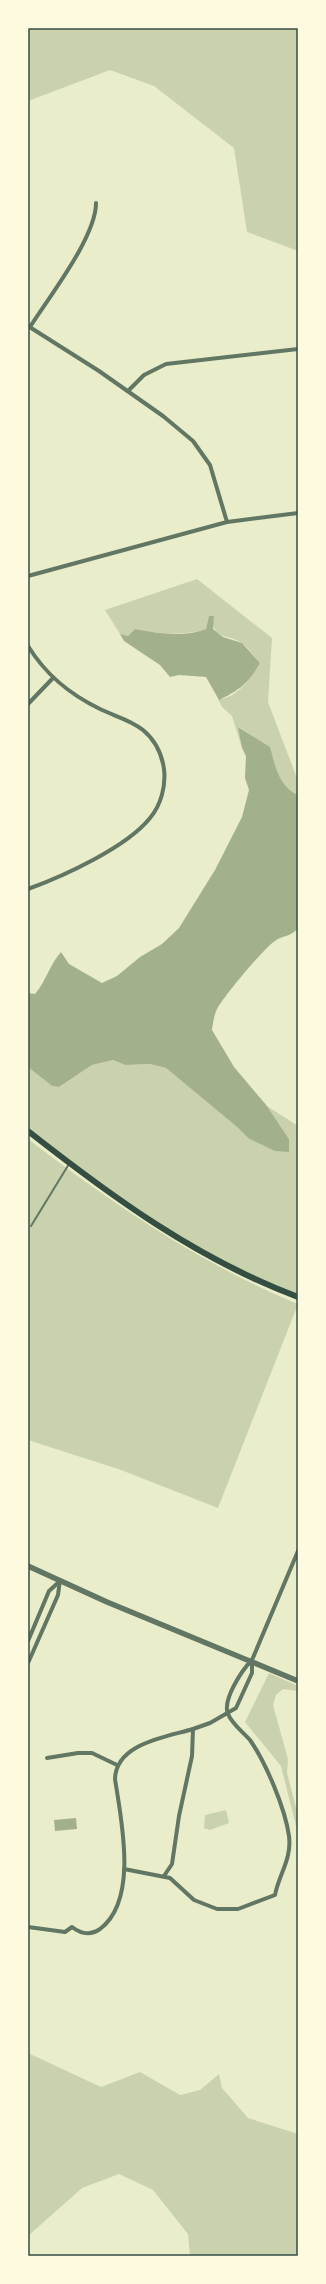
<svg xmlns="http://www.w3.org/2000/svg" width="326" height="2284" viewBox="0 0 326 2284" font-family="'PT Sans',sans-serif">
	<rect width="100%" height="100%" fill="#e9edc9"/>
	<!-- green -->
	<g fill="#cad2ad">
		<path d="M28 28H298V251L247 232 234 148 154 86 110 70 28 101Z"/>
		<path d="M197 579 272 638 268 702 298 781V795C279 787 275 765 269 747L239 727 242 748 232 716 222 707 218 699C236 700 252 677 260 663 255 657 249 649 243 644 227 632 217 643 209 616L206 629C182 637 159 633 135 629L128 636 120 634 105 610Z"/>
		<path d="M113 1060 125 1065 150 1064 166 1068 237 1127 248 1138 289 1139 267 1106 298 1126V1297L180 1240 28 1131V1067L52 1086 59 1087 92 1065Z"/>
		<path d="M28 1139C113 1204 198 1263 298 1304L218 1508 121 1470 28 1440Z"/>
		<path d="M269 1673 298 1686V1691L283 1689 276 1695 273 1705 288 1759 287 1773 298 1815V1834L281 1766 245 1722Z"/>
		<path d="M226 1810 229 1823 210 1830 204 1828 205 1815Z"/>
		<path d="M28 2053 101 2087 140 2072 180 2095 200 2090 219 2074 222 2088 248 2118 298 2134V2256H190L188 2234 153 2190 119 2174 82 2188 28 2236Z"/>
	</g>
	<!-- water -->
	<g fill="#a3b18a">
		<path d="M209 616H214L213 629 223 637 242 643 260 663C249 683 240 690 219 700L206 677 179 675 170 677 160 665 124 641 120 634 128 636 135 629C158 633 183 638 206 629Z"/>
		<path d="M238 727 270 747C275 765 279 787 298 795V928C291 937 283 935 275 941 263 949 224 996 217 1009 214 1015 213 1023 212 1030L234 1067 267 1106 289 1139V1152L275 1151 248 1138 237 1127 166 1068 150 1064 125 1065 113 1060 92 1065 59 1087 52 1086 28 1067V993L35 994C46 981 50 964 61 952L69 964 102 983 117 976 140 957 162 944 179 928 215 870 242 817 249 790 245 778 246 756 242 748Z"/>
		<path d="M76 1818 77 1829 55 1831 54 1820Z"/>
	</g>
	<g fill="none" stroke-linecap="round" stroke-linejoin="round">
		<!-- service -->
		<path stroke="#617663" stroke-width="2" d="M31 1226 69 1164"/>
		<!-- minor -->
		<g stroke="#617663" stroke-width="4">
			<path d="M28 326 99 371 163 416 193 441 210 465 227 522"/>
			<path d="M30 327C49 297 96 237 96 203"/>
			<path d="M128 391 144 375 166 364 298 349"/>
			<path d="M28 576 227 522 298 513"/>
			<path d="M28 646C46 675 69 694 100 709 114 716 131 720 143 730 155 740 162 755 164 769 166 786 161 805 150 818 127 847 64 876 28 889"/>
			<path d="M28 704 53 678"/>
			<path d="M28 1641 49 1591 60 1581"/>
			<path d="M28 1663 58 1595 60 1580"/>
			<path d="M47 1758 78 1753H92L117 1765"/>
			<path d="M124 1869 170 1878 194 1900 217 1909H238L275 1895C279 1874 292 1859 289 1836 285 1808 266 1763 250 1740 243 1732 232 1724 228 1714 222 1700 242 1670 252 1660L298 1551"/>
			<path d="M164 1876 172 1864 179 1816 192 1756 193 1729 210 1723 236 1708 252 1673V1660"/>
			<path d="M28 1927 65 1932 72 1927C81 1934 90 1936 100 1929 139 1900 121 1819 115 1779 116 1743 167 1737 193 1729"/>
		</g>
		<!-- tertiary -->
		<path stroke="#617663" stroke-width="5.5" d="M28 1566 107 1602 298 1681"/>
		<!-- secondary -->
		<path stroke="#344e41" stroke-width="6" d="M28 1131C112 1197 197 1259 298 1297"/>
	</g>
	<!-- border -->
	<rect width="326" height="2284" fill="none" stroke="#fefae0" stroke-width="58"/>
	<rect x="29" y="29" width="268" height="2226" fill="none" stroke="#344e41" stroke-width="1.5"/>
</svg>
